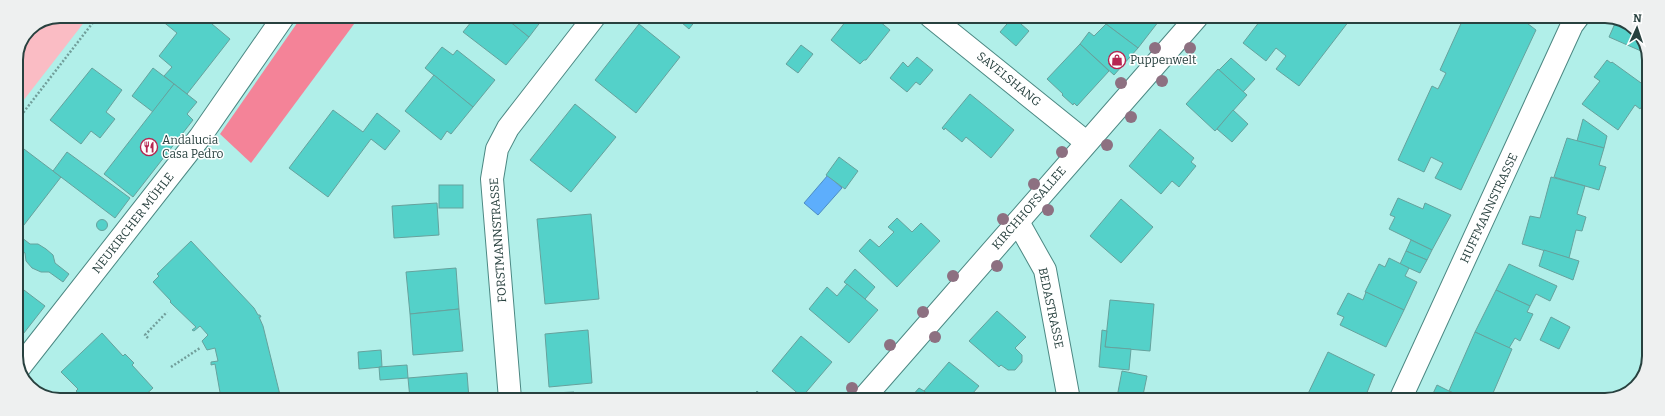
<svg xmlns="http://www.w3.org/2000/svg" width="1665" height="416" viewBox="0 0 1665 416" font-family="Bitter,serif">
	<rect width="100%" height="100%" fill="#b1efe9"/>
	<!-- green -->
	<path fill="#fabcc4" d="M60 16H89L16 110V60L29 29Z"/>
	<!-- forest -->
	<path fill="#f48398" d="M302 16H360L251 163 220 134Z"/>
	<!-- water -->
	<path fill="#5daefc" stroke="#4d8dc3" d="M828 175 842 188 818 215 804 203Z"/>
	<!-- building -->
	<g fill="#54d1c9" stroke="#66a29d">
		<path d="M156 16H218L212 24 230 39 187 94 164 76 172 67 159 56 177 33Z"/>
		<path d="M476 16H503L529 37 506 65 463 32Z"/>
		<path d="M503 16H545L529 37Z"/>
		<path d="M674 16H699L689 29Z"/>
		<path d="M705 16H717L712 22Z"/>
		<path d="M850 16H873L890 30 866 60H864L860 64 831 40Z"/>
		<path d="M1013 17 1029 31 1016 46 1000 32Z"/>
		<path d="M1111 17 1113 18 1114 17H1162L1138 48 1106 24Z"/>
		<path d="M1263 17H1343L1349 21 1299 86 1276 69 1286 56 1276 48 1266 61 1243 43Z"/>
		<path d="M1464 17H1508L1510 18 1511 17H1519L1536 30 1461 190 1435 178 1443 163 1431 157 1424 172 1398 160 1432 86 1438 89 1446 73 1440 70Z"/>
		<path d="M1617 19 1638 31 1644 45 1641 51 1609 37Z"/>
		<path d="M639 24 680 57 636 113 595 80Z"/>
		<path d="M1106 24 1138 48 1114 75 1080 44 1089 32 1094 36Z"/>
		<path d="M1080 44 1109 71 1077 106 1074 103 1073 105 1062 95 1063 94 1047 79Z"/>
		<path d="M801 45 813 54 798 73 786 64Z"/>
		<path d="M442 47 453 55 457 50 495 80 473 107 425 68Z"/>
		<path d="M917 57 933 70 920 85 916 82 907 92 890 78 903 62 908 67Z"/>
		<path d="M1231 58 1255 79 1243 92 1219 70Z"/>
		<path d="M1607 60 1611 63 1612 62 1648 88 1647 89 1649 91V97L1640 109 1635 105 1618 130 1582 104 1600 81 1594 77Z"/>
		<path d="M92 68 122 90 106 112 115 119 100 138 91 131 81 144 50 120Z"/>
		<path d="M153 68 174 84 153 112 132 96Z"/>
		<path d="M1218 69 1247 95 1215 131 1186 104Z"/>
		<path d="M434 75 473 107 451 134 447 131 441 140 405 111Z"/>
		<path d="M174 84 197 102 187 114 193 120 133 197 104 174Z"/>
		<path d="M970 94 1014 130 991 158 966 137 962 142 945 128 944 130 942 128Z"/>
		<path d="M575 104 616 137 571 192 530 160Z"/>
		<path d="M333 110 363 132 377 113 400 131 385 150 371 139 328 197 289 168Z"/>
		<path d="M1233 110 1248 124 1232 142 1217 129Z"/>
		<path d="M1583 119 1607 136 1604 148 1577 141Z"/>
		<path d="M1160 129 1194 158 1191 162 1196 166 1179 187 1172 181 1161 194 1129 166Z"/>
		<path d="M1567 138 1604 148 1599 165 1606 167 1599 190 1554 177Z"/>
		<path d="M16 143 61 177 17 234 30 244H38L46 249 53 255 55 263 69 274 63 282 49 272H41L32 268 26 261 25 253 16 246Z"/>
		<path d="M67 152 130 198 115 218 53 171Z"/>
		<path d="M839 157 858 171 845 189 826 175Z"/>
		<path d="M1551 177 1585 186 1577 214 1586 217 1582 231 1576 230 1569 258 1522 244 1530 216 1540 218Z"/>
		<rect x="439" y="185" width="24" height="23"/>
		<path d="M1398 198 1423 209 1425 203 1451 215 1432 250 1389 229 1395 217 1390 215Z"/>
		<path d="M1121 199 1153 227 1121 263 1090 236Z"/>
		<path d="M437 203 439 235 394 238 392 206Z"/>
		<path d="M591 214 599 299 545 304 537 219Z"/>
		<path d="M897 218 912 232 921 223 940 241 897 287 859 251 870 239 879 247 894 232 888 227Z"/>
		<circle cx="102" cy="225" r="5.5"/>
		<path d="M1411 240 1432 250 1427 260 1406 251Z"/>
		<path d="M191 241 254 308 258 315H260L261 317H259L263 326 281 399 221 398 215 364 211 365V362L218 361 215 348 207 350 202 341 208 335 200 326 194 331 192 330 196 327 170 302 171 301 153 282 159 276 157 274Z"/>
		<path d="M1544 250 1579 261 1573 280 1539 266Z"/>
		<path d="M1406 251 1427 260 1420 273 1400 264Z"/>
		<path d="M1389 258 1409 268 1405 276 1417 282 1404 310 1365 292 1379 264 1385 267Z"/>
		<path d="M1509 264 1557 286 1550 301 1536 294 1530 306 1496 290Z"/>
		<path d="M456 268 459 309 410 314 406 272Z"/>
		<path d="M855 269 875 287 865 299 844 282Z"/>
		<path d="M16 284 45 306 20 338 16 335Z"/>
		<path d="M847 284 878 310 849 343 809 309 827 287 837 296Z"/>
		<path d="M1496 290 1530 306 1527 312 1533 314 1520 341 1515 338 1509 348 1475 332Z"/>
		<path d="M1366 292 1404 310 1386 347 1340 325 1344 317 1337 314 1348 293 1363 300Z"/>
		<path d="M1110 300 1154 304 1150 351 1105 347Z"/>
		<path d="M459 309 463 351 413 355 410 314Z"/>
		<path d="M997 311 1026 337 1015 348 1022 355V362L1015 370H1008L1001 365 999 367 969 341Z"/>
		<path d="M1551 317 1570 327 1559 349 1540 340Z"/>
		<path d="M588 330 592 383 549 387 545 334Z"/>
		<path d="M1102 330 1107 331 1105 347 1131 349 1129 370 1099 367Z"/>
		<path d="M1475 332 1512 349 1490 400H1468L1449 391Z"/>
		<path d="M102 333 123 356 125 354 134 363 132 365 153 388 141 399H84L76 391 78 389 61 372Z"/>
		<path d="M801 336 832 362 802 397 772 371Z"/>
		<path d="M381 350 382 367 359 369 358 352Z"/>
		<path d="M1328 352 1375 375H1374L1364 400H1305Z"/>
		<path d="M949 362 979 386 967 400H934L924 391Z"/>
		<path d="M407 365 408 378 380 380 379 367Z"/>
		<path d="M1122 371 1147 376 1142 400H1131L1117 397Z"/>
		<path d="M467 373 469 399H410L408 378Z"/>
		<path d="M1437 385 1449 391 1468 400H1430Z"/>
		<path d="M919 388 924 391 934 400H916L912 396Z"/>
		<path d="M757 391 767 400H749Z"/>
		<path d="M574 392V399H553V393Z"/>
	</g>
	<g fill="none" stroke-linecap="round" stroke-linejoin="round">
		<!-- minor casing -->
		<g stroke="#4c8883" stroke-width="24">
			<g id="minor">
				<path d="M931 17 1086 142"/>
				<path d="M1018 222 1045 270 1069 400"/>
				<path d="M19 368 200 137 284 16"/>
				<path d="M510 399 492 179 497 149 508 128 595 16"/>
				<path d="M862 400 1197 17"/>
				<path d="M1400 400 1572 25 1578 17"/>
			</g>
		</g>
		<!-- path -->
		<g stroke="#719e9a" stroke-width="2.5" stroke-dasharray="2 2" stroke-linecap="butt">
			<path d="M16 122 98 16"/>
			<path d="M148 338 145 335 167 312"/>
			<path d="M171 367 200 348"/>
			<path d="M195 399 212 394"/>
		</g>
		<!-- minor -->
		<use href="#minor" stroke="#fff" stroke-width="22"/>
	</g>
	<!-- trees -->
	<g fill="#8d7081">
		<circle cx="1155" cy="48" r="6"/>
		<circle cx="1190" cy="48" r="6"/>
		<circle cx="1162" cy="81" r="6"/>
		<circle cx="1121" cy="83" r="6"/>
		<circle cx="1131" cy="117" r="6"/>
		<circle cx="1107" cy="145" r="6"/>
		<circle cx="1062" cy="152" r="6"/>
		<circle cx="1034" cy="184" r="6"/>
		<circle cx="1048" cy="210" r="6"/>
		<circle cx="1003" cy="219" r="6"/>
		<circle cx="997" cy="266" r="6"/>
		<circle cx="953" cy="276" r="6"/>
		<circle cx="923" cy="312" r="6"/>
		<circle cx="935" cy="337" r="6"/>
		<circle cx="890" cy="345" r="6"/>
		<circle cx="852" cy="388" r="6"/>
	</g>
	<!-- icons -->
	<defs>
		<g id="shop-ring" transform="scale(0.9)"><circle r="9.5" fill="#fff" stroke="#b62651" stroke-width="1.5"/><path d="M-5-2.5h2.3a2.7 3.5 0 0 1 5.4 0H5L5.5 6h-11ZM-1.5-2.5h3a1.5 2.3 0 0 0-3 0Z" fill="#b62651"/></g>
		<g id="restaurant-ring" transform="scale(0.9)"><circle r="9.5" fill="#fff" stroke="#b62651" stroke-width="1.5"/><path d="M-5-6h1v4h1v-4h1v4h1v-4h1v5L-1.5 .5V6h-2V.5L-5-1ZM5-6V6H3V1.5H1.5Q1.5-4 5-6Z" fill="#b62651"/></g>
	</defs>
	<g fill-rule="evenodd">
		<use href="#shop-ring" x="1117" y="60"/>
		<use href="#restaurant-ring" x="149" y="147"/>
	</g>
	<g text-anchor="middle" stroke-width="3" stroke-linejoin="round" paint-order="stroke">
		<!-- poi labels -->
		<g font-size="12" fill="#28413f" stroke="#fff" text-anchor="start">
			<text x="1130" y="64">Puppenwelt</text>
			<text x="162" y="144">Andalucia<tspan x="162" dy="14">Casa Pedro</tspan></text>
		</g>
		<!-- street labels -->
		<g font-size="12" fill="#28413f" stroke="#fff">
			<text transform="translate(1009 79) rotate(39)" y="4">SAVELSHANG</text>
			<text transform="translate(1029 208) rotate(-49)" y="4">KIRCHHOFSALLEE</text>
			<text transform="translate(1489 208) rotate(-65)" y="4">HUFFMANNSTRASSE</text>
			<text transform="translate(133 223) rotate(-52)" y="4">NEUKIRCHER MÜHLE</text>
			<text transform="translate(498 240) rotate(-94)" y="4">FORSTMANNSTRASSE</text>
			<text transform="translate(1051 308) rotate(78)" y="4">BEDASTRASSE</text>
		</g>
	</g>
	<!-- crop -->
	<path d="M0 0H1665V416H0ZM60 23H1605A37 37 0 0 1 1642 60V356A37 37 0 0 1 1605 393H60A37 37 0 0 1 23 356V60A37 37 0 0 1 60 23Z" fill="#eef0f0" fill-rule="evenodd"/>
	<path fill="none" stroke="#28413f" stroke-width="2" d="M60 23H1605A37 37 0 0 1 1642 60V356A37 37 0 0 1 1605 393H60A37 37 0 0 1 23 356V60A37 37 0 0 1 60 23Z"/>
	<!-- north arrow -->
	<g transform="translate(1637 28) rotate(3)" stroke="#ffffff" stroke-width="3" paint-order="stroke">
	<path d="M0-3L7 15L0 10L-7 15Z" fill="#28413f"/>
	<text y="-6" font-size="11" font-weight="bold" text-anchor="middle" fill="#28413f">N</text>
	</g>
</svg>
